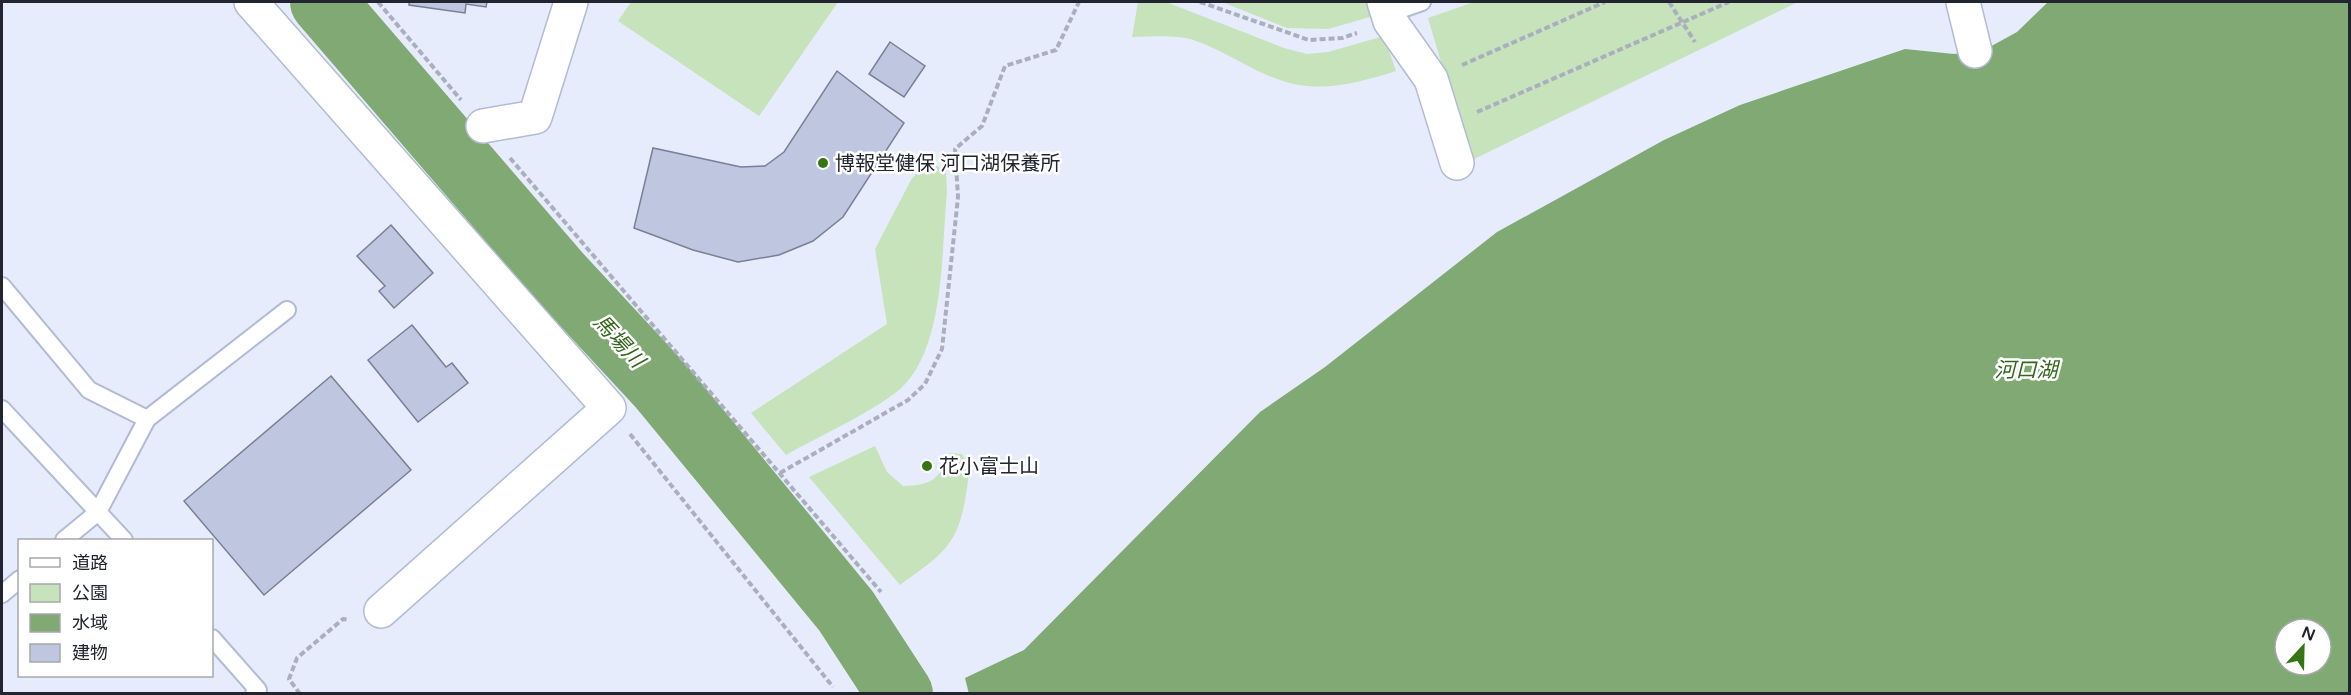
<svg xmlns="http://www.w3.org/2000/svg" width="2351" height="695" viewBox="0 0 2351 695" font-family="'Varela Round','Noto Sans JP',sans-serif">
	<rect width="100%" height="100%" fill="#e7ecfc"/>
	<!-- green -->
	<g fill="#c6e3bb">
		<path d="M631 2H838L759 116 618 21Z"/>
		<path d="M1138 2H1166L1284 48 1307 54 1328 52 1384 36 1396 71C1367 80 1337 89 1306 86 1266 82 1233 54 1196 41 1177 34 1153 37 1132 37Z"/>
		<path d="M1222 2H1372L1377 15 1328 29 1287 28Z"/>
		<path d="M1474 2H1798L1470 161 1428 18Z"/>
		<path d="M924 164H935L946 173 947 192C941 251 946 357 894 394 861 418 821 435 786 455L751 413 887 324 875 249 911 180Z"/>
		<path d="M875 446 887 472 903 486C932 485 939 480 950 453L962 454C970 469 969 477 966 494 958 547 941 555 900 585L809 477Z"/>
	</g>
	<!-- water -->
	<path fill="#81a973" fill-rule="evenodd" d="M2048 2H2349V693L969 694 965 678 1024 650 1260 412 1325 367 1497 232 1664 140 1740 105 1905 49 1954 54 1986 49 2017 32ZM2285 629H2321V665H2285Z"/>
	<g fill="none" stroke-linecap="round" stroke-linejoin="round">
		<!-- river -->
		<path stroke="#81a973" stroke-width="66" d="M323 2 559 276 661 386 846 611 900 694"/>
	</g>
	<!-- building -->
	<g fill="#bec7df" stroke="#788097" stroke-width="1.5">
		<path d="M409 2H487L486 7 466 4 465 13 409 5Z"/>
		<path d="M890 42 925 66 904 97 869 74Z"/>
		<path d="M837 71 904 123 843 217 813 241 779 255 738 262 693 250 634 228 653 148 741 167 765 166 784 152Z"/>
		<path d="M391 225 433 273 394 308 379 291 385 286 357 256Z"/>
		<path d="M412 325 446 367 452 363 468 383 418 422 368 360Z"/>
		<path d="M331 376 411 470 264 595 184 501Z"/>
	</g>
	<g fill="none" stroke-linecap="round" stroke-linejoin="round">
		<!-- service casing -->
		<g stroke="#b2bbd3" stroke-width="20">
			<g id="service">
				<path d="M1388 14 1422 2"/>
				<path d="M2 286 89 390 147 419 287 310"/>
				<path d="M2 409 124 540"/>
				<path d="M64 540 98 512 147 419"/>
				<path d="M2 594 20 579"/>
				<path d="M212 638 258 690 254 694"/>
			</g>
		</g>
		<!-- minor casing -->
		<g stroke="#b2bbd3" stroke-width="36">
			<g id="minor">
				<path d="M251 2 609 408 381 611"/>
				<path d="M1384 2 1390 21 1431 79 1457 163"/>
				<path d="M1963 2 1975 51"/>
				<path d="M483 126 535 117 571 2"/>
			</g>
		</g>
		<!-- path -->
		<g stroke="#abafbd" stroke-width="4" stroke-dasharray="6 3" stroke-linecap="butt">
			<path d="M378 2 461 100"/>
			<path d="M1200 2 1309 40 1342 38 1357 33"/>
			<path d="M1669 2 1695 42"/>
			<path d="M1462 65 1605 2"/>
			<path d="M1477 112 1729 2"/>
			<path d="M510 158 881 592"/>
			<path d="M630 434 833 687"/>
			<path d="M780 473 908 400 925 384 942 349 958 197 955 149 982 126 1005 66 1056 50 1079 2"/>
			<path d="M300 694 289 679 297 658 343 619 349 620"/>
		</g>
		<!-- service -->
		<use href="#service" stroke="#fff" stroke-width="16"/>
		<!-- minor -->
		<use href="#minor" stroke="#fff" stroke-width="33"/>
	</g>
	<!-- markers -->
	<g fill="#367612" stroke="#fff" stroke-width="2">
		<circle cx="823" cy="163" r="6"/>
		<circle cx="927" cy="466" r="6"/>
	</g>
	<g text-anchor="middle" stroke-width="5" stroke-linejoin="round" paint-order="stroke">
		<!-- poi labels -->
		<g font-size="20" fill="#22252f" stroke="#fff" text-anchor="start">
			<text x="835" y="170">博報堂健保 河口湖保養所</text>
			<text x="939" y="473">花小富士山</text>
		</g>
		<!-- water labels -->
		<g font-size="21" font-style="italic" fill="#33661b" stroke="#fff">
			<text transform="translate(619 341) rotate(47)" y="7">馬場川</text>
			<text x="2026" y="377">河口湖</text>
		</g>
	</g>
	<!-- border -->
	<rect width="2351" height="695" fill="none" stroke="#22252f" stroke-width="6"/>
	<!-- legend -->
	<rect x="18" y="539" width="195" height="138" fill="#ffffff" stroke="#a7a8ac" stroke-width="1.5"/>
	<rect x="30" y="558" width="30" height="9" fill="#ffffff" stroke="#a7a8ac" stroke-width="1.5"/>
	<text x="72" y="569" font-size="18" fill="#22252f">道路</text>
	<rect x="30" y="584" width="30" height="18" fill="#c6e3bb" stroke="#a7a8ac" stroke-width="1.5"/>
	<text x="72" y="599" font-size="18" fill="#22252f">公園</text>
	<rect x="30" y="614" width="30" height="18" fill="#81a973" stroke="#a7a8ac" stroke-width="1.5"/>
	<text x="72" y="629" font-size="18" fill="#22252f">水域</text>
	<rect x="30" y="644" width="30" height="18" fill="#bec7df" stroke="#a7a8ac" stroke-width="1.5"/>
	<text x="72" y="659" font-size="18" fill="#22252f">建物</text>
	<!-- north arrow -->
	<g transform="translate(2303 647) rotate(22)"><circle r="28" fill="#ffffff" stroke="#a7a8ac" stroke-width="1.5"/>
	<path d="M0-4.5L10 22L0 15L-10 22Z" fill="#367612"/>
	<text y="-9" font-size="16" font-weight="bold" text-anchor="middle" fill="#22252f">N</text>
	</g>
</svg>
